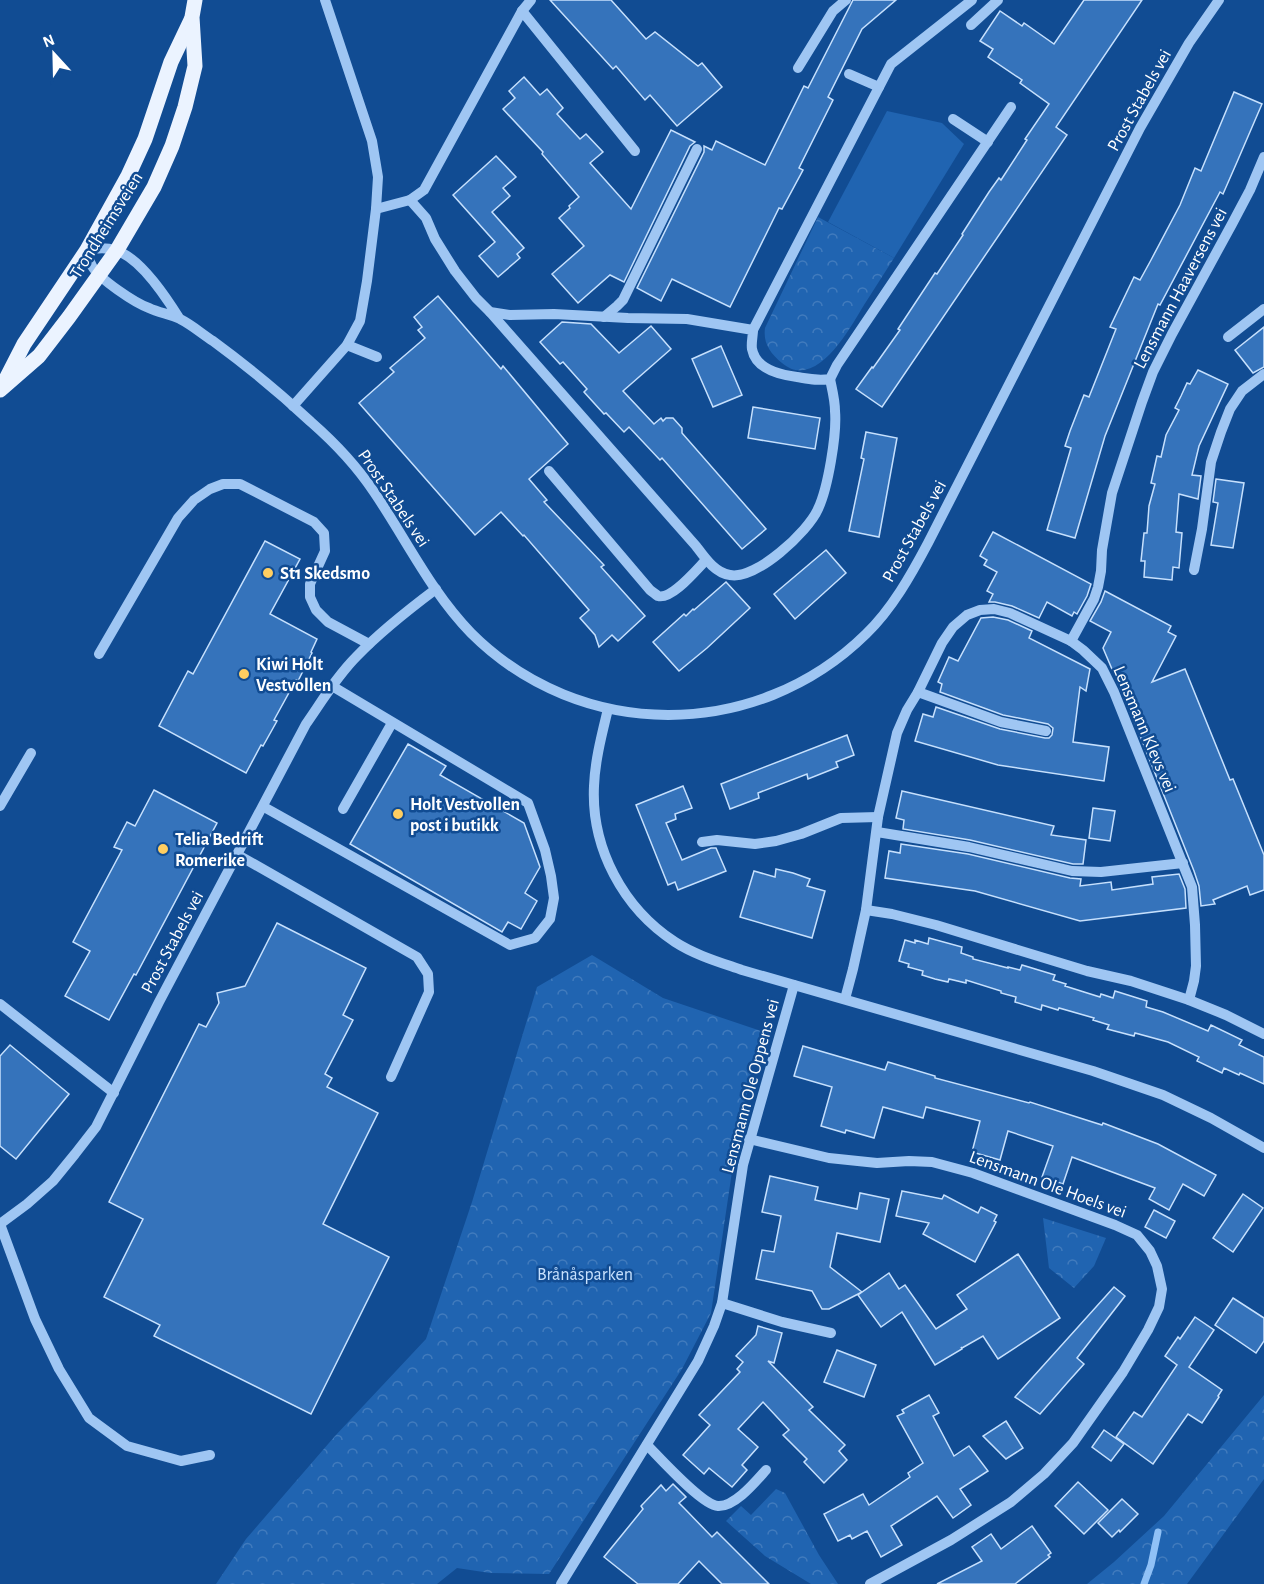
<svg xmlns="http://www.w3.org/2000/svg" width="1264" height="1584" viewBox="0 0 1264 1584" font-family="'Alegreya Sans',sans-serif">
	<defs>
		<pattern id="park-crowns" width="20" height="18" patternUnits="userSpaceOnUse" patternTransform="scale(1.5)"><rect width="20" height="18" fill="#2064b1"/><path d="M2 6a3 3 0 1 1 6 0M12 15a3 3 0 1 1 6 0" fill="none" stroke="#417bbd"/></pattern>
	</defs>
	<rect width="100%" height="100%" fill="#114c93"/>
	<!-- grass -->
	<path fill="#2064b1" d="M887 111 942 123 964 144 894 258 828 222Z"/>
	<!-- park -->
	<g fill="url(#park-crowns)">
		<path d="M818 217 894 258C884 274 874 289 864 305 850 328 816 392 782 363 770 353 763 343 765 328Z"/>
		<path d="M592 955 663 998 761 1031 737 1138 711 1313 682 1369 549 1574 490 1573 457 1568 437 1584H216L246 1539 335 1436 426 1339 472 1202 537 987Z"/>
		<path d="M1043 1218 1106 1238 1094 1266 1074 1288 1049 1268Z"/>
		<path d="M1264 1395V1479L1187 1584H1087L1114 1562 1164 1516Z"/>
		<path d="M776 1489 785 1493 819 1555 838 1584H811L765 1556 726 1521 741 1506 751 1515Z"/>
	</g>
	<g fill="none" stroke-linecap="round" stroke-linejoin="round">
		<!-- stream -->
		<path stroke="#90c1f6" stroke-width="7" d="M1144 1584 1151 1565 1158 1532"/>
	</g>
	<!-- building -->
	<g fill="#3573bb" stroke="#c6e0fd" stroke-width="1.5">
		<path d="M550 0H611L646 39 655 32 698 66 702 63 722 87 677 126 650 95 645 100 616 66 613 69Z"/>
		<path d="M853 0H896L862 29 828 97 833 100 799 168 803 170 782 209 779 208 730 307 672 279 661 301 637 288 704 152V146L712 150 716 141 765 165 804 86 808 88Z"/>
		<path d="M1084 0H1142L1056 127 1067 135 882 407 856 389 872 367 873 368 900 330 898 329 935 273 937 274 963 235 962 234 989 192 999 178 1001 180 1027 140 1025 139 1049 104 1020 83 1022 80 988 57 993 49 980 41 1000 11 1022 26 1024 23 1054 44Z"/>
		<path d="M524 77 540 95 547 89 563 108 557 114 580 139 586 134 603 152 590 163 631 209 671 130 695 142 690 146 624 282 610 275 578 303 552 274 584 246 559 218 570 208 569 206 579 197 542 154 543 152 503 109 515 98 509 91Z"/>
		<path d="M1234 92 1262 104 1237 162 1223 194 1220 192 1160 305 1158 304 1105 436 1075 538 1047 530 1071 448 1065 446 1070 431 1084 395 1089 397 1116 329 1110 327 1134 277 1140 280 1151 260 1180 205 1195 168 1201 171Z"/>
		<path d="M496 156 516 177 503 188 510 196 492 212 524 248 517 254 520 258 498 277 479 256 495 242 453 195Z"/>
		<path d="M438 296 501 369 503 366 568 444 529 479 547 500 544 502 604 565 601 567 645 616 618 641 612 635 599 647 595 635 580 618 589 610 524 535 523 536 501 512 475 535 359 403 394 372 390 368 425 338 418 330 422 327 414 317Z"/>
		<path d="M562 322 591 324 619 353 651 326 671 349 623 391 654 424 661 418 663 421 666 418H673L682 428V433L766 529 742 549 662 458 660 460 629 427 624 432 606 413 604 414 584 392 587 389 563 362 560 364 540 342Z"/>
		<path d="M1264 327V367L1253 373 1235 350Z"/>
		<path d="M721 346 742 395 713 407 692 359Z"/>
		<path d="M1198 370 1228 384 1199 446 1192 475 1201 476 1198 499 1179 494 1176 532 1182 533 1179 568 1173 567 1172 580 1144 577 1145 561H1141L1144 533H1147L1149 506 1155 484 1151 483 1157 456 1161 457 1166 435 1179 410 1175 408 1181 396 1187 383 1190 384Z"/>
		<path d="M753 407 820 418 815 449 748 438Z"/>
		<path d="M866 432 897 438 879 537 849 531 864 459 861 458Z"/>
		<path d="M1216 479 1244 483 1233 548 1211 545 1218 503 1213 502Z"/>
		<path d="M993 532 1091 584 1087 596 1077 614 1074 612 1072 616 1047 602 1039 618 1012 606 995 602H989L993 594 987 591 997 572 984 565 987 560 980 556Z"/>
		<path d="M265 541 300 559 270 614 317 639 311 652 312 653 298 681 296 680 274 720 277 721 263 746 261 745 246 773 159 726 188 671 193 674Z"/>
		<path d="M826 550 846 573 795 619 774 594Z"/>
		<path d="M726 582 750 608 707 648 679 671 653 642 684 614 686 616 693 609 694 610Z"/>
		<path d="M1105 591 1171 626 1168 632 1176 636 1152 682 1185 669 1230 780 1233 779 1264 855V890L1250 895 1247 886 1213 900 1215 904 1201 906 1199 886 1194 871 1135 723 1103 648 1111 632 1090 621 1101 602Z"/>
		<path d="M993 617 1008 620 1032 631 1029 638 1090 669 1086 691 1080 687 1073 742 1109 747 1104 781 998 765 915 741 923 714 933 717 936 707 1000 729 1045 738H1049L1052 735 1053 728 1048 724 1003 715 940 692 942 684 938 682 949 657 958 661 981 618Z"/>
		<path d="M847 735 854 755 836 762 838 767 808 779 807 774 758 793 759 798 730 809 721 784Z"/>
		<path d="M408 744 446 766 440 775 524 823 540 867 525 893 537 901 521 929 508 922 502 932 350 844Z"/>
		<path d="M683 786 692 808 675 814 676 819 666 823 682 860 711 848H716L726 871 678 890 675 882 668 885 636 805Z"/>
		<path d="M154 790 217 823 136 975 134 974 109 1020 65 996 90 951 73 942 122 850 114 847 127 822 135 826Z"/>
		<path d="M902 791 1054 826 1051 835 1086 840 1083 864H1073L970 840 903 829 904 820 896 818Z"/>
		<path d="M1093 808 1115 811 1110 841 1089 838Z"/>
		<path d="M901 844 968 854 1070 878 1081 879 1080 886 1111 882 1112 890 1153 884 1152 877 1179 874 1185 889 1186 908 1080 921 975 891 885 878 889 851 900 853Z"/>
		<path d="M776 869 793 873 810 879 807 886 825 891 812 938 740 917 754 871 775 877Z"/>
		<path d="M277 923 366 968 343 1015 353 1020 325 1074 332 1078 327 1087 378 1113 323 1224 389 1257 311 1414 154 1336 160 1325 104 1297 143 1219 109 1202 199 1024 206 1027 219 1003 217 993 245 986Z"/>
		<path d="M929 938 962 947 961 953 973 957V959L1008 968V967L1020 970 1022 965 1055 975 1053 980 1066 984 1065 986 1100 997 1101 994 1113 998 1115 991 1147 1001 1146 1007 1163 1012 1208 1031 1211 1025 1242 1040 1239 1045 1264 1057V1084L1240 1073 1239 1075 1224 1068 1222 1073 1197 1061 1199 1057 1168 1042 1135 1033 1134 1036 1107 1029 1109 1025 1093 1020 1094 1018 1059 1008 1058 1010 1042 1005 1041 1010 1015 1002 1016 997 1001 993V991L966 980V983L949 979 948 982 935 979 922 975 923 971 908 967 909 964 899 961 905 940 915 943V940L928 944Z"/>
		<path d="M10 1045 69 1094 16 1159 0 1146V1056Z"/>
		<path d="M803 1046 885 1070 888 1062 935 1076V1078L1029 1103 1030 1102 1102 1125 1103 1123 1158 1144 1216 1175 1204 1196 1183 1184 1169 1210 1149 1199 1155 1188 1072 1157 1063 1184 1042 1177 1053 1146 1008 1131 1000 1160 972 1152 980 1121 926 1107 923 1118 883 1107 874 1138 846 1130 845 1133 821 1126 832 1087 794 1076Z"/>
		<path d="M770 1176 818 1187 815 1200 857 1209 860 1193 889 1199 880 1242 837 1233 830 1267 862 1292 829 1309H822L812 1291 756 1279 762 1250 774 1252 781 1216 762 1212Z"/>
		<path d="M902 1191 942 1199 944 1195 978 1213 981 1207 997 1215 994 1221 996 1222 975 1262 923 1234 929 1223 896 1216Z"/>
		<path d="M1243 1194 1263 1208 1233 1252 1213 1238Z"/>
		<path d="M1154 1210 1175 1221 1166 1238 1145 1227Z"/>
		<path d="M1018 1254 1060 1318 998 1359 983 1336 962 1348 961 1347 962 1349 935 1365 902 1312 881 1327 858 1295 889 1273 899 1289 905 1285 936 1329 967 1309 957 1295Z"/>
		<path d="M1114 1287 1125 1296 1077 1358 1084 1364 1067 1383 1040 1414 1015 1397Z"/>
		<path d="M1233 1298 1264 1318V1341L1256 1353 1215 1325Z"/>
		<path d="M1195 1317 1214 1330 1189 1367 1222 1390 1218 1396 1219 1397 1202 1423 1188 1414 1153 1464 1116 1437 1134 1412 1142 1417 1177 1365 1165 1356 1178 1337 1180 1339Z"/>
		<path d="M758 1326 782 1333 774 1363 768 1361 813 1407 809 1410 845 1445 839 1451 847 1460 824 1483 804 1462 807 1459 783 1435 789 1430 763 1402 738 1429 758 1447 742 1465 747 1470 732 1487 709 1468 704 1474 683 1455 710 1425 699 1415 740 1372 737 1369 743 1362 736 1356 756 1335Z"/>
		<path d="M837 1350 876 1365 864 1397 824 1382Z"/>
		<path d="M929 1395 939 1413 933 1416 954 1456 969 1446 988 1471 960 1489 971 1505 953 1518 937 1496 891 1526 902 1545 881 1557 867 1531 852 1539 850 1535 838 1541 824 1514 863 1494 869 1505 910 1477 908 1473 923 1463 897 1416 904 1413 902 1410Z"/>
		<path d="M1006 1421 1023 1448 1006 1459 983 1436Z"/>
		<path d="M1104 1430 1124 1444 1111 1461 1092 1447Z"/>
		<path d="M1078 1482 1108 1510 1084 1534 1055 1506Z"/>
		<path d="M673 1484 686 1497 679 1503 684 1508 712 1537 717 1532 769 1584H722L699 1561 678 1584H638L604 1557 643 1509 641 1506 661 1485 666 1491Z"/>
		<path d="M1122 1499 1138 1514 1120 1532 1119 1530 1112 1537 1098 1523Z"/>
		<path d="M1032 1526 1051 1553 1048 1555 1050 1557 1015 1584H937L982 1561 972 1547 991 1534 1001 1549Z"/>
	</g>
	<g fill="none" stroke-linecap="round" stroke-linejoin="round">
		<!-- minor -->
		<g stroke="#9fc6f3" stroke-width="10">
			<path d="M522 11 635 151"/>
			<path d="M971 25 998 0"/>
			<path d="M798 68 833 11 846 0"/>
			<path d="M849 74 879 87"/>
			<path d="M953 119 988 142"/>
			<path d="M410 200 426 218 435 239 455 271 476 298 490 312 510 315 554 314 628 318 687 319 753 330C753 336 751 343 752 349 756 370 780 375 797 377 809 379 817 381 830 379L837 365 1011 107"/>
			<path d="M376 209 410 200 424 190 522 11 531 0"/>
			<path d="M490 312 696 546C705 558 715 573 730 575 756 580 808 532 818 509 828 488 837 434 835 411 835 400 832 389 830 379"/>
			<path d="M604 317 617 306 623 300 697 149"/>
			<path d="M179 318C166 297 140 257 115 250 105 247 96 248 87 250 88 255 89 261 92 266 99 279 135 303 149 308 159 313 171 314 180 319 192 325 202 334 213 341 247 366 280 393 311 422 335 443 356 465 374 492 406 539 431 592 471 633 580 742 756 742 866 634 892 609 911 575 928 543L1140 128 1189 43 1219 0"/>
			<path d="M753 330 891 64 972 0"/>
			<path d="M1228 337 1264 309"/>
			<path d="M347 345 377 357"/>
			<path d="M293 406 347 345 360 321 367 281 376 209 378 177 372 141 325 0"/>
			<path d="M549 471 650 590C653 592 655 594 658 596 672 600 697 569 706 560"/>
			<path d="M1194 570 1202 529 1211 462 1221 432 1230 409 1242 391 1264 374"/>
			<path d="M1071 641 1094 599 1098 587 1101 571 1102 550 1112 493 1142 402 1153 372 1172 334 1232 224 1250 190 1264 157"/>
			<path d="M99 654 178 518 194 500 210 489 223 484H240L314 522 324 533 325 551 310 584V597L316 610 328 622 369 644"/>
			<path d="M918 692 1001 722 1046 731"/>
			<path d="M608 709C602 734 595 760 594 786 591 848 623 908 675 942 695 955 719 962 742 970L1093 1071 1163 1095 1211 1118 1264 1148"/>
			<path d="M0 806 31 753"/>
			<path d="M264 807 510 945 535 938 550 919 554 898 551 876 545 850 528 803 332 686"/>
			<path d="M343 809 392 723"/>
			<path d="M877 832 969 847 1072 871 1101 872 1183 863"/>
			<path d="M702 842 717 840 755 844 776 841 801 834 841 818 878 817"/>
			<path d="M238 855 417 957 428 974 429 992 391 1077"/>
			<path d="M866 910 892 914 936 925 1087 971 1131 981 1189 1000 1226 1015 1264 1034"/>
			<path d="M845 999 853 969 866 910 878 817 897 733 907 710 918 692 942 643 953 627 967 615 980 610 994 609 1010 613 1071 641 1083 650 1102 668 1114 692 1192 887 1195 925 1196 966 1194 981 1189 1000"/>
			<path d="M0 1004 114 1093"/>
			<path d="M749 1139 829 1158 877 1163 909 1161 932 1162 973 1173 1115 1225 1137 1235 1150 1251 1157 1266 1162 1289 1159 1307 1148 1330 1123 1372 1073 1443 1044 1474 1011 1502 951 1540 870 1584"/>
			<path d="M0 1224 27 1204 53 1181 75 1154 96 1127 159 1002 306 724C322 701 337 676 357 656 381 631 408 610 436 589"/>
			<path d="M0 1224 35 1319 59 1369 89 1418 127 1446 181 1461 210 1455"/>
			<path d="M722 1303 782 1322 831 1333"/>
			<path d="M647 1445C660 1458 702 1505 718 1506 735 1507 756 1481 766 1470"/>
			<path d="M561 1584 698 1361 714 1326 722 1303 743 1165 794 985"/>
		</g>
		<!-- major -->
		<g stroke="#ebf3ff" stroke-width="15">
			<path d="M5 381 24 344 87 250 128 176 145 139 171 62 191 20"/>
			<path d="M0 390 39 356 69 317 117 250 154 187 172 146 185 107 195 66 192 17 195 0"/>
		</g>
	</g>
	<!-- markers -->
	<g fill="#ffce61" stroke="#114c93" stroke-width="2">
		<circle cx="268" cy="573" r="6"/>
		<circle cx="244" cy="674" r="6"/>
		<circle cx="398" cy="814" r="6"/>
		<circle cx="163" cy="849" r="6"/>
	</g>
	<g text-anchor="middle" stroke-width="5" stroke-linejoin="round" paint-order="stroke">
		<!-- street labels -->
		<g font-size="18" fill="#fff" stroke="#114c93">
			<text transform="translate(1139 100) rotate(-61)" y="6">Prost Stabels vei</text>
			<text transform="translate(106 225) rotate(-58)" y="6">Trondheimsveien</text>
			<text transform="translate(1180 288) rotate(-62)" y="6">Lensmann Haaversens vei</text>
			<text transform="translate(394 498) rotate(56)" y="6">Prost Stabels vei</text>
			<text transform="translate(914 531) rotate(-61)" y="6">Prost Stabels vei</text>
			<text transform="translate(1145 729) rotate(67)" y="6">Lensmann Klevs vei</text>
			<text transform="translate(172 942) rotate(-62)" y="6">Prost Stabels vei</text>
			<text transform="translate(750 1086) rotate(-75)" y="6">Lensmann Ole Oppens vei</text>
			<text transform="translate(1048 1184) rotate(20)" y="6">Lensmann Ole Hoels vei</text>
		</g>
		<!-- poi labels -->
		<g font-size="18" font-weight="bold" fill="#fff" stroke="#114c93" text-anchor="start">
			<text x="280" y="579">St1 Skedsmo</text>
			<text x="256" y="670">Kiwi Holt<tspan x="256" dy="21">Vestvollen</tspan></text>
			<text x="410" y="810">Holt Vestvollen<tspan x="410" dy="21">post i butikk</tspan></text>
			<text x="175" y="845">Telia Bedrift<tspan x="175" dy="21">Romerike</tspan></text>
		</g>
		<!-- park labels -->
		<g font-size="18" fill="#c6e0fd" stroke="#114c93">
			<text x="585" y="1280">Brånåsparken</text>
		</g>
	</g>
	<!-- north arrow -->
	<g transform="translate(54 54) rotate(338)" stroke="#114c93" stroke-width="4.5" paint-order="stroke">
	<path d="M0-4.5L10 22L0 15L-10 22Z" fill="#ffffff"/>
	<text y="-9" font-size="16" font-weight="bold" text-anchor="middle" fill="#ffffff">N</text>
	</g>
</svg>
